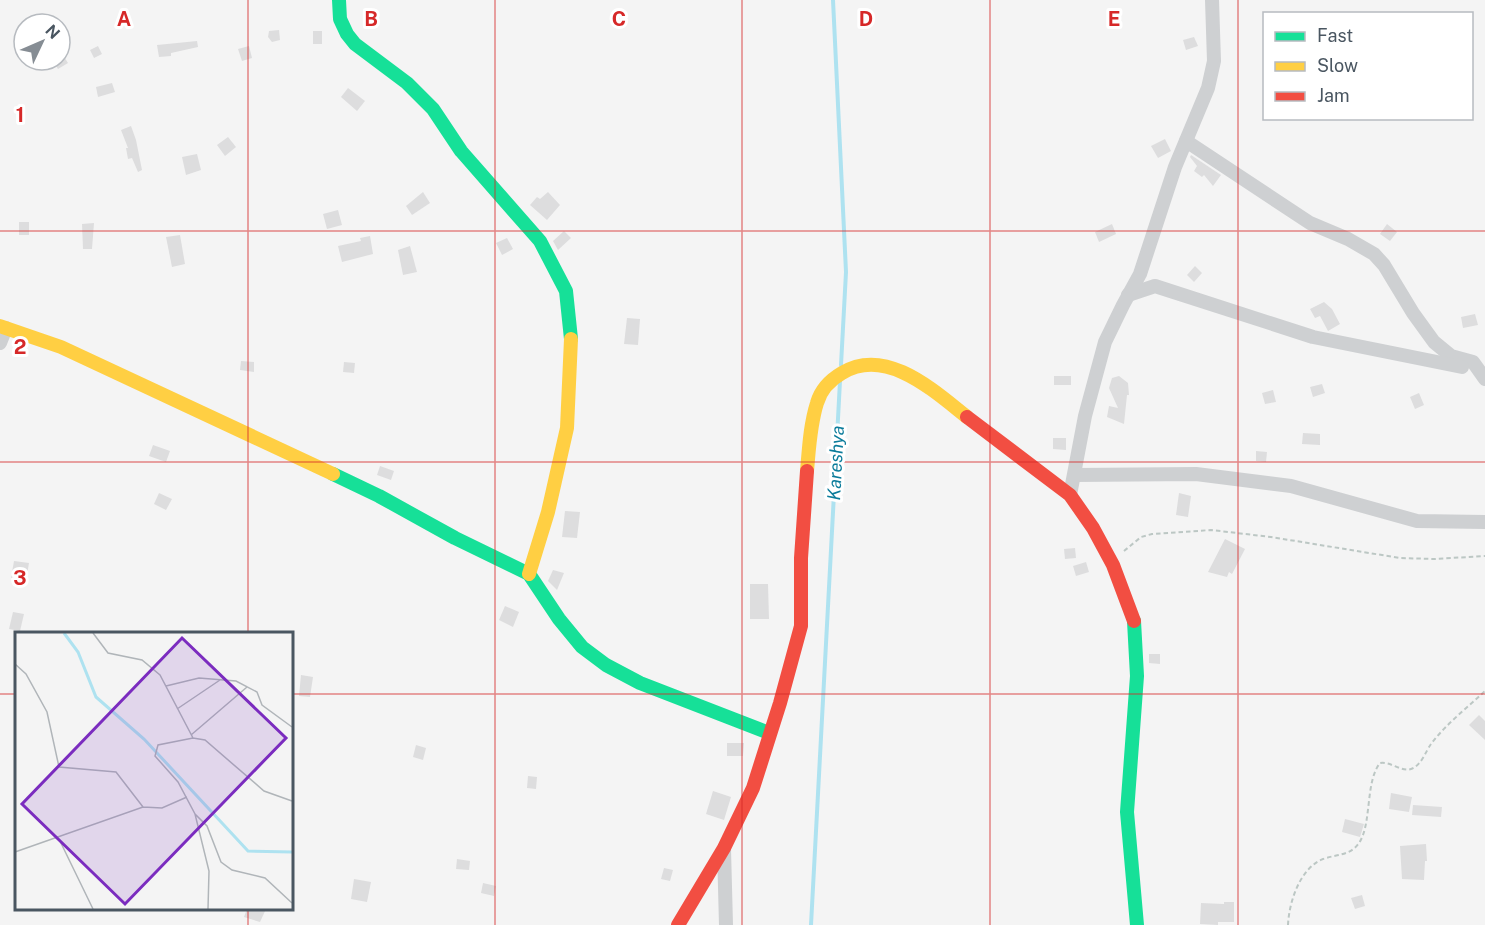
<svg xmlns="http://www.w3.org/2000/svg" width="1485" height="925" viewBox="0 0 1485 925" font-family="'Public Sans',sans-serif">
	<rect width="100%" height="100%" fill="#f4f4f4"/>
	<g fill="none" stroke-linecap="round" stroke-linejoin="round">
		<!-- stream -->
		<g stroke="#aee2f0" stroke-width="4">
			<path d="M833 0 846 272 841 365"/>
			<path d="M811 925 840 381"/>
		</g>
	</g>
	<!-- building -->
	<g fill="#ddddde">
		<path d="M279 30 280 40 272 42 268 37 269 31Z"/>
		<rect x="313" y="31" width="9" height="13"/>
		<path d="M1194 37 1198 46 1186 50 1183 40Z"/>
		<path d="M197 41 198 47 171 53V56L159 57 157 45Z"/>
		<path d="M98 46 102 54 94 58 90 50Z"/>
		<path d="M249 46 252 58 242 61 238 49Z"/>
		<path d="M63 55 68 63 58 69 53 61 60 60V57Z"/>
		<path d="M112 83 115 92 98 97 96 87Z"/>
		<path d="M348 88 365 101 357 111 341 97Z"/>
		<path d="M131 126 136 140 142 170 138 172 132 158 128 159 126 148H128L121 130Z"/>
		<path d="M228 137 236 147 225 156 217 145Z"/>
		<path d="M1165 139 1171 151 1158 158 1151 146Z"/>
		<path d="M197 154 201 170 186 175 182 157Z"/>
		<path d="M1191 155 1221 175 1213 186 1204 175 1202 177 1194 171 1197 166 1190 157Z"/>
		<path d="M423 192 430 203 412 215 406 206Z"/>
		<path d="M548 192 560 205 547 220 530 205 537 197 540 199Z"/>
		<path d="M338 210 342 225 327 229 323 214Z"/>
		<rect x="19" y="222" width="10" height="13"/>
		<path d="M94 223 92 249H83L82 224Z"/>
		<path d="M1112 224 1116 234 1099 242 1095 232Z"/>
		<path d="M1387 224 1397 232 1390 241 1380 234Z"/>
		<path d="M564 231 571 238 558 250 553 241Z"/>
		<path d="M180 235 185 264 172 267 166 237Z"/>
		<path d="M370 236 373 254 342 262 338 246 361 241 360 238Z"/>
		<path d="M507 238 513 249 502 255 496 243Z"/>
		<path d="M410 246 417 272 403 275 398 250Z"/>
		<path d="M1195 266 1202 273 1194 282 1187 275Z"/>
		<path d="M1324 302 1332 309 1340 324 1328 331 1320 316 1315 318 1310 309Z"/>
		<path d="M1475 314 1478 325 1463 328 1461 317Z"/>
		<path d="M627 318 640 319 638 345 624 344Z"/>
		<path d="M241 361 254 362V372L240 370Z"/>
		<path d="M344 362 355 363 354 373 343 372Z"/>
		<rect x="1054" y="376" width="17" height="9"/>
		<path d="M1119 376 1128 383 1129 395H1127L1124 424 1107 417 1109 406 1118 408 1109 388 1112 378Z"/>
		<path d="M1322 384 1325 393 1313 397 1310 387Z"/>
		<path d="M1273 390 1276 402 1265 404 1262 393Z"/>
		<path d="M1419 393 1424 405 1415 409 1410 397Z"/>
		<path d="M1303 433 1320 434V445L1302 444Z"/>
		<path d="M1053 438H1066V450L1053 449Z"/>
		<path d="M153 445 170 451 166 462 149 456Z"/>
		<path d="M1256 451 1267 452 1266 462 1256 461Z"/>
		<path d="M380 466 394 471 391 480 377 475Z"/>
		<path d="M159 493 172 499 166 510 154 504Z"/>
		<path d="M1179 493 1191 496 1188 517 1176 515Z"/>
		<path d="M565 511 580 512 577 538 562 537Z"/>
		<path d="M1225 539 1245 549 1232 574 1229 572 1227 577 1208 572Z"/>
		<path d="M1075 548 1076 558 1065 559 1064 549Z"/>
		<path d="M14 561 29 563 26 581 11 578Z"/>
		<path d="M1086 562 1089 572 1076 576 1073 566Z"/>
		<path d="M553 570 564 573 557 590 548 581Z"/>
		<path d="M750 584H768L769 619H750Z"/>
		<path d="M505 606 519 612 513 627 499 620Z"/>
		<path d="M13 612 24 614 20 631 9 629Z"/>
		<path d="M1149 654H1160V664L1149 663Z"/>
		<path d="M301 675 313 677 310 697 299 696Z"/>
		<path d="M1479 715 1485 721V740L1469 725Z"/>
		<path d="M727 743H744L743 756H727Z"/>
		<path d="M416 745 426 748 423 760 413 757Z"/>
		<path d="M528 776 537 777 536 789 527 788Z"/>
		<path d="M713 791 731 797 724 820 706 814Z"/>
		<path d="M1391 793 1412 797 1409 812 1389 809Z"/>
		<path d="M1413 805 1442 807 1441 817 1412 815Z"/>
		<path d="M1345 819 1364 824 1360 837 1342 832Z"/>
		<path d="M1426 844 1427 861H1425L1424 880 1402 879 1400 846Z"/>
		<path d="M457 859 470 861 469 870 456 869Z"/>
		<path d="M664 868 673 870 670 881 661 879Z"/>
		<path d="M354 879 371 882 367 902 351 899Z"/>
		<path d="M483 883 496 886 494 896 481 893Z"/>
		<path d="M1362 895 1365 906 1355 909 1351 898Z"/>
		<path d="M1224 902H1234V922H1218V925L1200 924 1201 903 1224 904Z"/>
		<path d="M247 909H266L260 922 244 917Z"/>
	</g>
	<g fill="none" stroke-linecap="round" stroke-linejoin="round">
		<!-- path -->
		<g stroke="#bcc7c4" stroke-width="2" stroke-dasharray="4.5 3" stroke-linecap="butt">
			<path d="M1124 551 1141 537 1152 534 1211 530 1271 537 1400 558 1434 559 1485 556"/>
			<path d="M1288 925C1289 902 1300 868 1323 859 1337 854 1350 856 1359 843 1372 824 1365 782 1380 763 1390 761 1401 772 1411 769 1421 766 1426 751 1431 744 1446 724 1467 708 1485 691"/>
		</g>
		<!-- street -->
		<g stroke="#ced0d2" stroke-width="14">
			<path d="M1186 141 1310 223 1348 239 1374 254 1384 265 1413 313 1434 342 1451 356 1473 362 1485 379"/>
			<path d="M1128 295 1155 286 1313 337 1462 367"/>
			<path d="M0 343 6 328"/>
			<path d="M1075 475 1196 474 1291 486 1417 521 1485 522"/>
			<path d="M1070 495 1085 416 1105 342 1123 305 1140 274 1175 167 1208 88 1214 61 1212 0"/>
			<path d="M724 849 726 925"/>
		</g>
		<!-- fast -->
		<g stroke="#16e098" stroke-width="14">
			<path d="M339 0 340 19 347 34 355 44 407 83 433 109 461 151 540 241 566 291 571 339"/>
			<path d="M333 474 379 496 455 538 529 574 559 619 582 647 606 665 640 683 769 733"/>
			<path d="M1134 621 1137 676 1127 812 1137 925"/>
		</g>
		<!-- slow -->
		<g stroke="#ffcf43" stroke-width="14">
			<path d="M0 326 61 347 333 474"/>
			<path d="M807 471C809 449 810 425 817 403 821 389 830 380 842 373 886 346 934 391 967 417"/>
			<path d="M529 574 548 512 567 428 571 339"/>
		</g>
		<!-- jam -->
		<g stroke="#f24e42" stroke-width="14">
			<path d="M967 417 1070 495 1093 528 1113 565 1134 621"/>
			<path d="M678 925 724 848 753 788 780 703 801 626V558L807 471"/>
		</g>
	</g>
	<!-- grid -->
	<path fill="none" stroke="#d62828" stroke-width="1.5" stroke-opacity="0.55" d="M248 0V634M495 0V925M742 0V925M990 0V925M1238 0V925M0 231H1485M0 462H1485M0 694H16M291 694H1485M248 908V925"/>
	<g text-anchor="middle" stroke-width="6" stroke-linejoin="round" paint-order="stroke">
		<!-- water labels -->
		<g font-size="18" font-style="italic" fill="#0c7c9b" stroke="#fff">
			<text transform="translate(836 463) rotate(-87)" y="6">Kareshya</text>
		</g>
	</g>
	<!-- overview -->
	<g transform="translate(15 632)">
		<rect width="278" height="278" fill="#f4f4f4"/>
		<path fill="none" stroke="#aee2f0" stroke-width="3" d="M49 1 63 20 81 65 129 107 233 219 277 220"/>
		<path fill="none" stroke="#b0b5b9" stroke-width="1.5" d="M78 1 93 21 127 28 145 43 178 106M0 32 11 42 32 80 44 135 101 140 128 175M151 54 184 46 221 49 242 60 247 73 277 95M162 77 205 48M176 103 232 55M180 182 192 194 206 230 217 238 250 246 277 271M44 207 78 277M0 220 128 175 147 176 172 165M193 277 194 239 180 182 163 150 140 124 143 113 178 106 190 108 249 159 277 169"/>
		<path fill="#7b2cbf" fill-opacity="0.15" stroke="#7b2cbf" stroke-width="3" d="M167 6 271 106 110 272 7 172Z"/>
		<rect width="278" height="278" fill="none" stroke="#4a5661" stroke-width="3"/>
	</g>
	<g font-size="20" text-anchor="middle" font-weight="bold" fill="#d62828" stroke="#fff" stroke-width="6" stroke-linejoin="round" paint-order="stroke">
		<text x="124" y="26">A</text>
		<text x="371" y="26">B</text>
		<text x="619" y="26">C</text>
		<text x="866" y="26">D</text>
		<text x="1114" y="26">E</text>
		<text x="20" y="122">1</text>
		<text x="20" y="354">2</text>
		<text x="20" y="585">3</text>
	</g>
	<!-- legend -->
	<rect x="1263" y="12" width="210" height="108" fill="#ffffff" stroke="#b7bbc0" stroke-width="1.5"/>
	<rect x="1275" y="32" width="30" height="9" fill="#16e098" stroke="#b7bbc0" stroke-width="1.5"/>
	<text x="1317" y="42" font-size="18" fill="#4a5661">Fast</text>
	<rect x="1275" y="62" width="30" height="9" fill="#ffcf43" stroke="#b7bbc0" stroke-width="1.5"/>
	<text x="1317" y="72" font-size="18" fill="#4a5661">Slow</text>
	<rect x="1275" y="92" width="30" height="9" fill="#f24e42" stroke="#b7bbc0" stroke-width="1.5"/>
	<text x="1317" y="102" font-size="18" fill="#4a5661">Jam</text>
	<!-- north arrow -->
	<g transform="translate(42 42) rotate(46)"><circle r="28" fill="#ffffff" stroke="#b7bbc0" stroke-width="1.5"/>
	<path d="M0-4.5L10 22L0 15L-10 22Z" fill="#868d94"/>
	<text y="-9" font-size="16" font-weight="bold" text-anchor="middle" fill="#4a5661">N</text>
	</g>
</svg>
